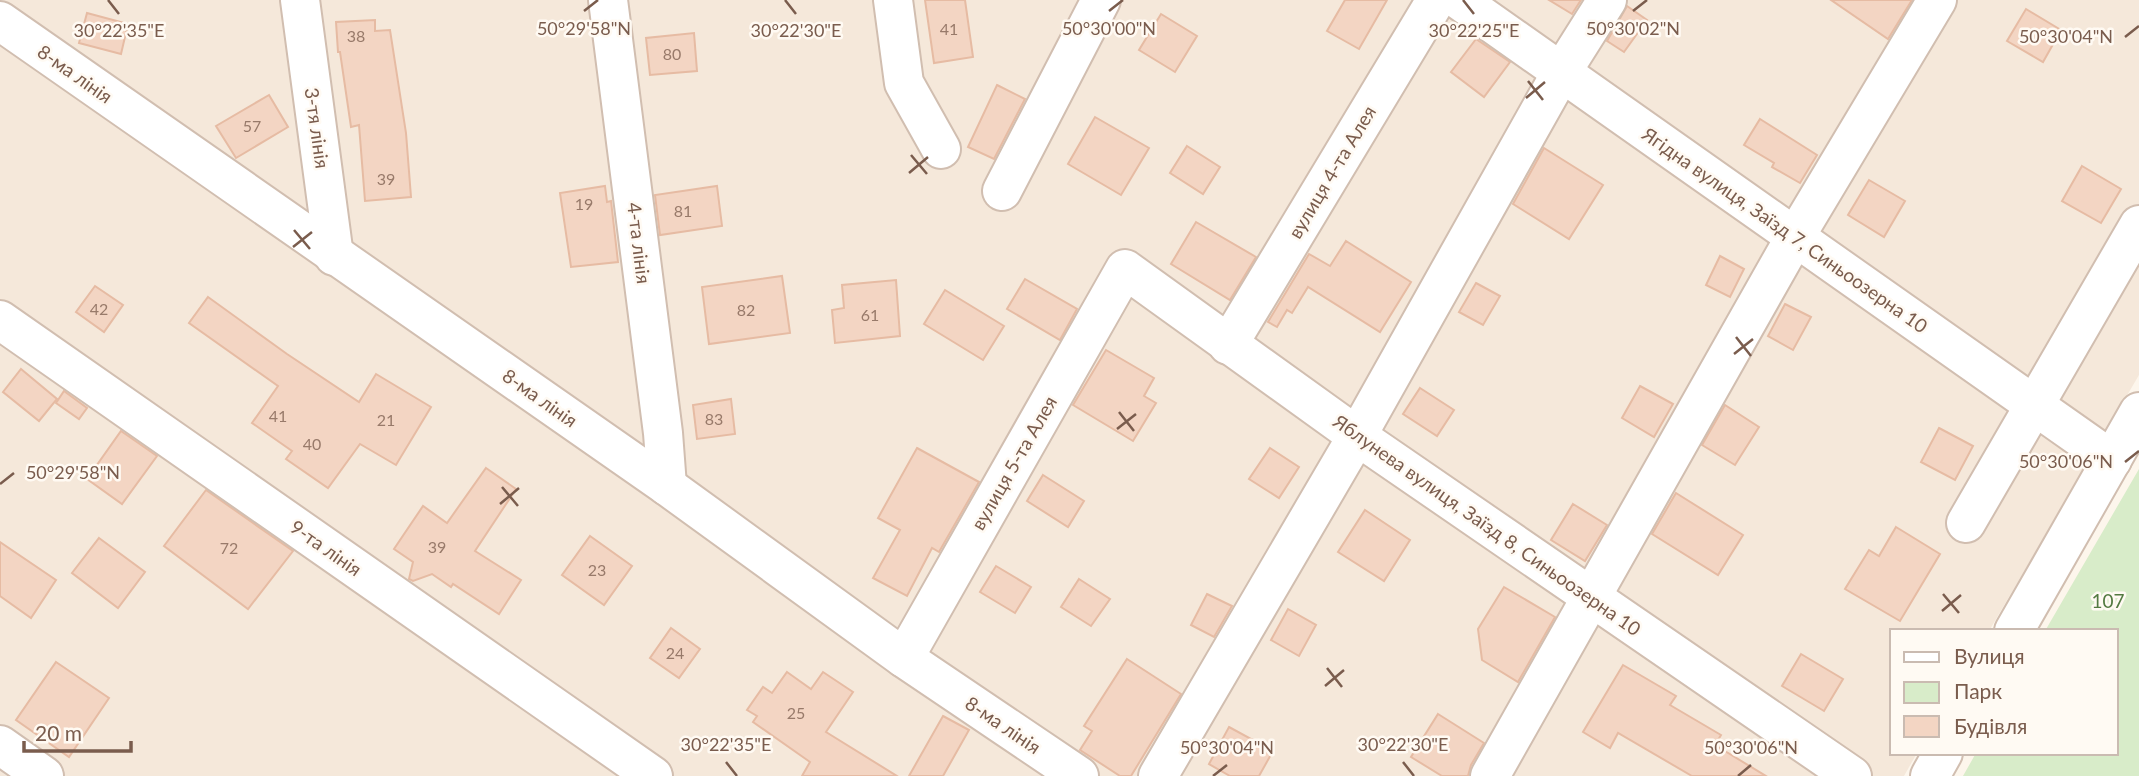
<svg xmlns="http://www.w3.org/2000/svg" width="2139" height="776" viewBox="0 0 2139 776" font-family="Lato,sans-serif">
	<rect width="100%" height="100%" fill="#fdf6ec"/>
	<!-- residential -->
	<path fill="#f5e8da" d="M0 0H2139V375L1989 631H1892V753H1917L1904 776H0Z"/>
	<!-- green -->
	<path fill="#d8ecc9" d="M2139 469V776H1963L1976 753H2116V631H2045Z"/>
	<!-- building -->
	<g fill="#f3d5c3" stroke="#e6bba3" stroke-width="2">
		<path d="M925 0H965L973 57 934 63Z"/>
		<path d="M1345 0H1387L1359 49 1327 31Z"/>
		<path d="M1549 0H1581L1572 14Z"/>
		<path d="M1831 0H1912L1888 39Z"/>
		<path d="M1627 6 1647 20 1624 52 1607 41Z"/>
		<path d="M2026 9 2061 30 2043 62 2007 41Z"/>
		<path d="M87 13 128 24 121 54 79 43Z"/>
		<path d="M1161 14 1197 36 1175 72 1139 50Z"/>
		<path d="M375 20V31L390 30 406 133 411 197 365 201 359 125 351 127 340 52H338L336 22Z"/>
		<path d="M694 33 697 71 650 75 646 38Z"/>
		<path d="M1476 39 1510 62 1484 97 1451 72Z"/>
		<path d="M997 85 1025 99 994 159 968 147Z"/>
		<path d="M269 95 288 127 236 158 216 126Z"/>
		<path d="M1095 117 1149 148 1121 195 1068 164Z"/>
		<path d="M1760 119 1817 155 1800 183 1772 167 1774 163 1744 145Z"/>
		<path d="M1187 146 1220 167 1203 194 1170 173Z"/>
		<path d="M1544 148 1603 185 1569 239 1513 204Z"/>
		<path d="M2082 166 2121 189 2101 223 2062 201Z"/>
		<path d="M1869 180 1905 201 1884 237 1848 215Z"/>
		<path d="M605 186 607 202 611 201 618 262 571 267 560 193Z"/>
		<path d="M717 186 722 226 660 235 655 195Z"/>
		<path d="M1196 222 1256 257 1230 300 1171 264Z"/>
		<path d="M1346 241 1411 282 1380 332 1308 287 1292 313 1287 310 1277 327 1268 322 1309 254 1330 266Z"/>
		<path d="M1720 256 1744 269 1730 297 1706 285Z"/>
		<path d="M782 276 790 333 709 344 702 287Z"/>
		<path d="M1025 279 1077 309 1060 340 1007 309Z"/>
		<path d="M896 280 900 336 835 343 832 310 844 308 842 285Z"/>
		<path d="M1476 283 1500 296 1483 325 1459 312Z"/>
		<path d="M95 286 123 305 104 332 76 312Z"/>
		<path d="M945 290 1004 326 983 360 924 324Z"/>
		<path d="M208 297 287 354 359 402 376 374 431 407 396 465 360 444 328 488 286 459 292 451 252 423 278 386 189 323Z"/>
		<path d="M1785 304 1811 317 1793 350 1768 336Z"/>
		<path d="M1106 350 1154 378 1144 396 1156 403 1133 441 1073 405Z"/>
		<path d="M21 369 57 399 39 421 3 392Z"/>
		<path d="M1640 386 1673 404 1654 437 1622 418Z"/>
		<path d="M1420 388 1454 410 1437 436 1403 414Z"/>
		<path d="M64 391 87 408 79 419 56 403Z"/>
		<path d="M731 399 735 434 697 439 693 405Z"/>
		<path d="M1725 405 1759 427 1735 465 1702 445Z"/>
		<path d="M1939 428 1973 446 1955 480 1921 462Z"/>
		<path d="M121 431 157 456 122 504 87 479Z"/>
		<path d="M917 448 979 482 939 552 932 548 907 596 873 578 900 530 878 518Z"/>
		<path d="M1270 448 1299 467 1279 498 1249 479Z"/>
		<path d="M486 468 516 489 475 551 521 580 499 614 453 584 451 587 432 574 413 581 409 579 413 562 394 549 423 506 447 523Z"/>
		<path d="M1043 475 1084 501 1068 527 1027 501Z"/>
		<path d="M206 490 293 551 248 609 164 546Z"/>
		<path d="M1676 493 1743 535 1718 575 1652 534Z"/>
		<path d="M1573 504 1607 525 1585 561 1551 540Z"/>
		<path d="M1365 510 1410 540 1384 581 1338 552Z"/>
		<path d="M1896 527 1940 554 1900 621 1845 589 1869 550 1879 556Z"/>
		<path d="M590 536 632 566 604 605 562 575Z"/>
		<path d="M99 538 145 572 118 608 72 573Z"/>
		<path d="M0 542 56 580 31 618 0 596Z"/>
		<path d="M996 566 1031 587 1015 613 980 592Z"/>
		<path d="M1079 579 1110 599 1091 626 1061 607Z"/>
		<path d="M1504 587 1555 617 1518 682 1482 660 1478 629Z"/>
		<path d="M1207 594 1232 606 1214 637 1191 625Z"/>
		<path d="M1288 609 1316 625 1299 656 1271 640Z"/>
		<path d="M671 628 700 649 679 678 650 658Z"/>
		<path d="M1801 654 1843 679 1824 711 1782 686Z"/>
		<path d="M1127 659 1181 694 1131 776H1120L1080 750 1092 731 1084 726Z"/>
		<path d="M56 662 109 698 69 757 16 720Z"/>
		<path d="M1623 665 1676 696 1670 705 1721 735 1715 745 1766 776H1692L1618 733 1610 748 1583 732Z"/>
		<path d="M787 672 811 689 823 672 853 692 826 732 897 776H802L810 762 753 722 757 716 747 710 763 687 772 693Z"/>
		<path d="M1438 714 1484 743 1471 765 1468 776H1442L1411 757Z"/>
		<path d="M943 716 969 730 943 776H909Z"/>
		<path d="M1229 727 1273 751 1259 776H1230L1209 764Z"/>
	</g>
	<g fill="none" stroke-linecap="round" stroke-linejoin="round">
		<!-- minor casing -->
		<g stroke="#d1beb0" stroke-width="42">
			<g id="minor">
				<path d="M300 0 334 256"/>
				<path d="M608 0 663 433 667 486"/>
				<path d="M893 0 904 83 941 149"/>
				<path d="M1459 0 2112 460"/>
				<path d="M0 21 667 486 904 658 1079 776"/>
				<path d="M1002 191 1101 0"/>
				<path d="M0 320 653 776"/>
				<path d="M1228 345 1436 0"/>
				<path d="M1966 523 2139 225"/>
				<path d="M2014 631 2139 412"/>
				<path d="M904 658 1125 269 1357 436 1852 776"/>
				<path d="M0 745 44 776"/>
				<path d="M1158 776 1357 436 1561 73 1607 0"/>
				<path d="M1490 776 1795 237 1937 0"/>
				<path d="M1930 776 1943 753"/>
			</g>
		</g>
		<!-- minor -->
		<use href="#minor" stroke="#fff" stroke-width="38"/>
	</g>
	<!-- ticks -->
	<path fill="none" stroke="#7a5c4d" stroke-width="2.5" d="M108 0 119 14M785 0 796 14M1463 0 1474 14M584 11 598 0M1109 11 1123 0M1633 11 1647 0M2125 37 2139 26M1528 81 1543 100M1526 98 1545 82M911 155 927 174M909 173 928 157M294 230 310 249M293 247 312 232M1736 337 1751 356M1734 354 1753 339M1119 412 1134 431M1117 429 1136 414M2125 462 2139 451M0 484 14 473M502 487 518 506M500 504 519 488M1943 594 1959 613M1942 611 1961 595M1327 668 1342 687M1325 686 1344 670M726 762 737 776M1403 762 1414 776M1213 776 1227 765M1738 776 1751 765"/>
	<g text-anchor="middle" stroke-width="5" stroke-linejoin="round" paint-order="stroke">
		<!-- number labels -->
		<g font-size="16" fill="#987a6a">
			<text x="949" y="35">41</text>
			<text x="356" y="42">38</text>
			<text x="672" y="60">80</text>
			<text x="252" y="132">57</text>
			<text x="386" y="185">39</text>
			<text x="584" y="210">19</text>
			<text x="683" y="217">81</text>
			<text x="99" y="315">42</text>
			<text x="746" y="316">82</text>
			<text x="870" y="321">61</text>
			<text x="278" y="422">41</text>
			<text x="714" y="425">83</text>
			<text x="386" y="426">21</text>
			<text x="312" y="450">40</text>
			<text x="437" y="553">39</text>
			<text x="229" y="554">72</text>
			<text x="597" y="576">23</text>
			<text x="675" y="659">24</text>
			<text x="796" y="719">25</text>
		</g>
		<!-- street labels -->
		<g font-size="19" fill="#7a5c4d" stroke="#fffaf3">
			<text transform="translate(75 74) rotate(35)" y="7">8-ма лінія</text>
			<text transform="translate(317 128) rotate(82)" y="7">3-тя лінія</text>
			<text transform="translate(1332 172) rotate(-59)" y="7">вулиця 4-та Алея</text>
			<text transform="translate(1785 230) rotate(35)" y="7">Ягідна вулиця, Заїзд 7, Синьоозерна 10</text>
			<text transform="translate(639 243) rotate(83)" y="7">4-та лінія</text>
			<text transform="translate(540 398) rotate(35)" y="7">8-ма лінія</text>
			<text transform="translate(1014 463) rotate(-60)" y="7">вулиця 5-та Алея</text>
			<text transform="translate(1487 525) rotate(35)" y="7">Яблунева вулиця, Заїзд 8, Синьоозерна 10</text>
			<text transform="translate(326 548) rotate(35)" y="7">9-та лінія</text>
			<text transform="translate(1003 725) rotate(34)" y="7">8-ма лінія</text>
		</g>
		<!-- park labels -->
		<g font-size="19" fill="#537a41" stroke="#fffaf3">
			<text x="2108" y="608">107</text>
		</g>
	</g>
	<g font-size="18" text-anchor="middle" fill="#7a5c4d" stroke="#fffaf3" stroke-width="5" stroke-linejoin="round" paint-order="stroke">
		<text x="584" y="35">50°29'58"N</text>
		<text x="1109" y="35">50°30'00"N</text>
		<text x="1633" y="35">50°30'02"N</text>
		<text x="119" y="37">30°22'35"E</text>
		<text x="796" y="37">30°22'30"E</text>
		<text x="1474" y="37">30°22'25"E</text>
		<text x="2066" y="43">50°30'04"N</text>
		<text x="2066" y="468">50°30'06"N</text>
		<text x="73" y="479">50°29'58"N</text>
		<text x="726" y="751">30°22'35"E</text>
		<text x="1403" y="751">30°22'30"E</text>
		<text x="1227" y="754">50°30'04"N</text>
		<text x="1751" y="754">50°30'06"N</text>
	</g>
	<!-- legend -->
	<rect x="1890" y="629" width="228" height="126" fill="#fffaf3" stroke="#cabbb1" stroke-width="2"/>
	<rect x="1904" y="652" width="35" height="10" fill="#ffffff" stroke="#cabbb1" stroke-width="2"/>
	<text x="1954" y="664" font-size="21" fill="#7a5c4d">Вулиця</text>
	<rect x="1904" y="682" width="35" height="21" fill="#d8ecc9" stroke="#cabbb1" stroke-width="2"/>
	<text x="1954" y="699" font-size="21" fill="#7a5c4d">Парк</text>
	<rect x="1904" y="716" width="35" height="21" fill="#f3d5c3" stroke="#cabbb1" stroke-width="2"/>
	<text x="1954" y="734" font-size="21" fill="#7a5c4d">Будівля</text>
	<!-- scale -->
	<path d="M24 741v10h107v-10" fill="none" stroke="#7a5c4d" stroke-width="3.5"/>
	<text x="35" y="741" font-size="21" fill="#7a5c4d" stroke="#fffaf3" stroke-width="5" paint-order="stroke">20 m</text>
</svg>
